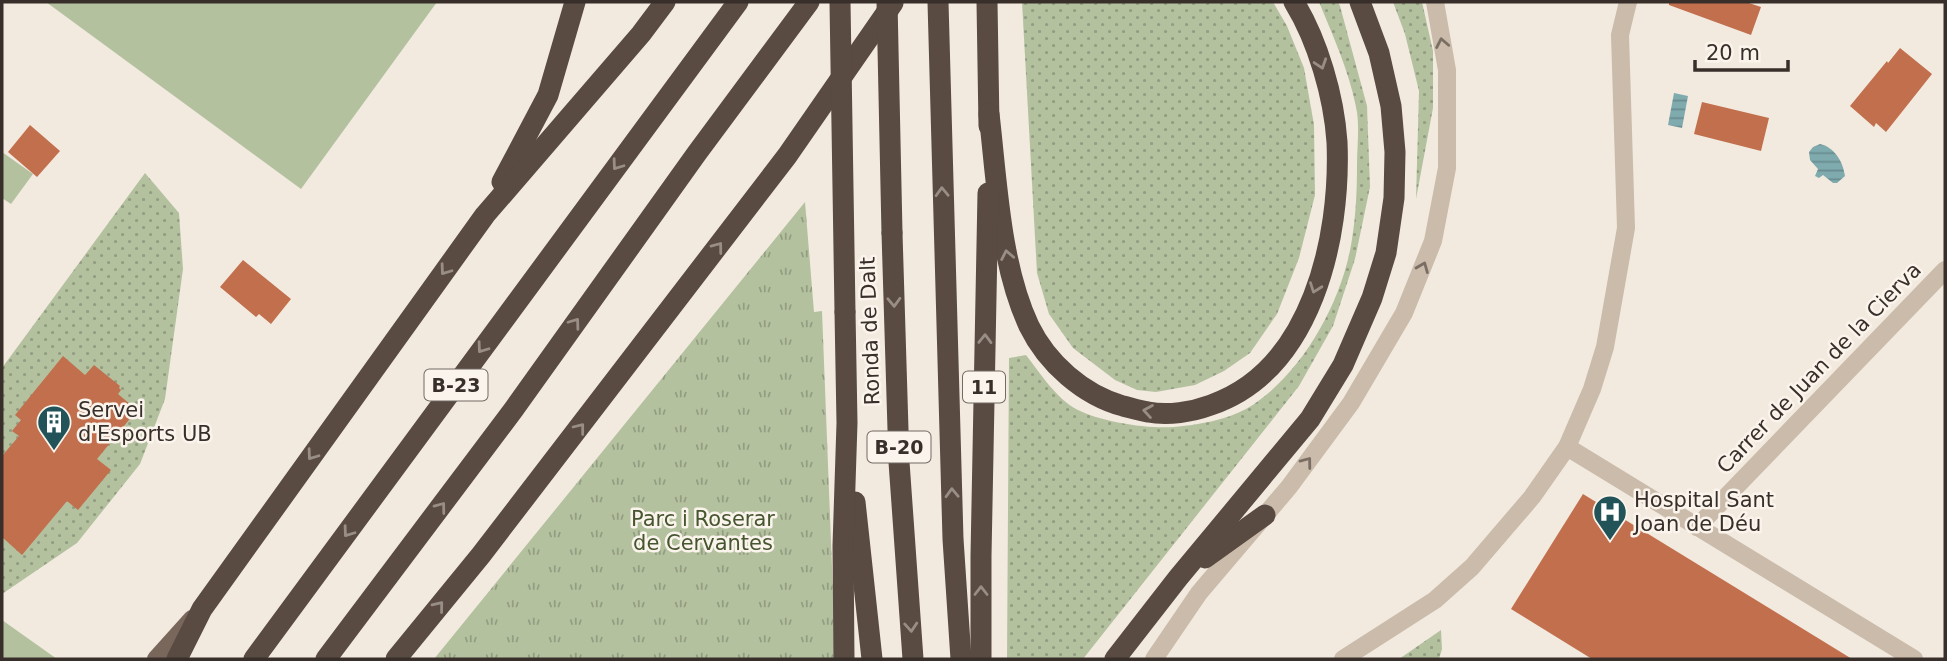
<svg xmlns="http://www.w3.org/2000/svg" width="1947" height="661" viewBox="0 0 1947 661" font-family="'DejaVu Sans',sans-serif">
	<defs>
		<pattern id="grass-dots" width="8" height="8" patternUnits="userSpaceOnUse" patternTransform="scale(1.75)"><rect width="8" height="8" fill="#b4c19f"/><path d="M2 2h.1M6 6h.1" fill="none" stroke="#939d82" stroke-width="1.8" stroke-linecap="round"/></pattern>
		<pattern id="park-tufts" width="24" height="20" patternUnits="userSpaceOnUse" patternTransform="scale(1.75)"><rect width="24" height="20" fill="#b4c19f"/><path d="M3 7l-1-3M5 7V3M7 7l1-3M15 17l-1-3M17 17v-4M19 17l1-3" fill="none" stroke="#939d82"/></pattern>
		<pattern id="water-rules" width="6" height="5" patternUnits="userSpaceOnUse" patternTransform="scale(1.75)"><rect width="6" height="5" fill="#7fabaf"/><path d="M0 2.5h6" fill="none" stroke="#698c8f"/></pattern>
	</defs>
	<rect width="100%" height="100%" fill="#f2eadf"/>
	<!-- grass -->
	<g fill="url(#grass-dots)">
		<path d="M1022 2H1273L1287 26 1304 68 1314 125 1315 195 1299 258 1277 314 1250 353 1224 371 1195 385 1156 392 1137 390 1115 380 1073 348 1049 314 1037 273Z"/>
		<path d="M1319 2H1338L1340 6 1367 106 1370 187 1355 259 1333 326 1299 386 1083 659H1007L1009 358 1026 355C1040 373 1056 398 1076 409 1100 422 1148 429 1174 427 1197 425 1226 420 1246 409 1301 377 1343 301 1352 239 1356 214 1357 190 1357 165 1357 146 1360 125 1356 107 1349 71 1333 36 1319 2Z"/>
		<path d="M1393 2H1422L1433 51V108L1416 199 1419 91 1405 34Z"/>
		<path d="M145 173 179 213 183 269 165 399 140 464 77 543 2 594V368Z"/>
		<path d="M1441 630 1442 649 1439 659H1399Z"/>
	</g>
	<!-- park -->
	<path fill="url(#park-tufts)" d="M805 202 814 312 822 311 834 618V659H434Z"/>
	<!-- pitch -->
	<g fill="#b4c19f">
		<path d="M46 2H437L301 189Z"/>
		<path d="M2 152 33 174 11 204 2 198Z"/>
		<path d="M2 620 57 659H2Z"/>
	</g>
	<!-- water -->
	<g fill="url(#water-rules)">
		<path d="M1674 93 1688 96 1682 128 1668 125Z"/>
		<path d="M1820 144C1834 147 1843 161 1845 176L1837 183H1833L1823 175 1819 178 1815 176 1818 169 1810 160 1809 152 1813 147Z"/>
	</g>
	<!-- building -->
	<g fill="#c26f4d">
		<path d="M1669 2H1746L1761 7 1751 35 1669 5Z"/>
		<path d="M1900 48 1932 74 1886 132 1876 123 1874 127 1850 106 1887 61 1888 63Z"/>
		<path d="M1702 102 1769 118 1761 151 1694 134Z"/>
		<path d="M30 125 60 151 37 177 8 152Z"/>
		<path d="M243 260 291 299 271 324 259 314 256 317 220 287Z"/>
		<path d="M63 356 85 375 94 365 120 386 119 388 121 390 118 394 137 410 97 459 111 470 78 510 67 501 22 555 2 537V456L19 436 12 431 21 420 15 415Z"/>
		<path d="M1583 494 1852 659H1592L1511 609Z"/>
	</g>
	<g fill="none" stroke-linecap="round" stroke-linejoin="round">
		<!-- minor -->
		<g stroke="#cabbab" stroke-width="18">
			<path d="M1567 447 1914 659"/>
			<path d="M1697 527 1945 270"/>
			<path d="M1154 659 1199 593 1289 487 1351 403 1404 313 1433 241 1447 168V70L1435 2"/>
			<path d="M1343 659 1435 600 1472 567 1532 497 1567 447 1592 389 1605 347 1626 228 1620 35 1628 2"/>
		</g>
		<!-- major -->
		<path stroke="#7a675c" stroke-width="18" d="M156 659 192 619"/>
		<!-- highway -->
		<g stroke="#594a42" stroke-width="21">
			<path d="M938 2 953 539 961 659"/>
			<path d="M987 2 989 126"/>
			<path d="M989 114C997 182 1000 264 1029 326 1047 363 1083 395 1123 406 1131 408 1140 411 1148 412 1168 416 1192 412 1211 405 1312 370 1341 238 1337 142 1334 97 1318 41 1294 2"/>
			<path d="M502 182 548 95 575 2"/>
			<path d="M892 233 899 462 913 659"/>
			<path d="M855 502 872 659"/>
			<path d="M1205 558 1265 515"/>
			<path d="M177 659 202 609 485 215 641 34 665 2"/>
			<path d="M254 659 738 2"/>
			<path d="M326 659 514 409 697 153 809 2"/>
			<path d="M396 659 481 555 787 156 893 3"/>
			<path d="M844 659 843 546 847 423 845 312"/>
			<path d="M981 659V556L988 193"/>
			<path d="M1115 659 1178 578 1310 419 1343 365 1372 298 1386 253 1394 198 1395 152 1391 106 1379 53 1360 2"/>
		</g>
		<!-- highway-bridge -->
		<g stroke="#594a42" stroke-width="21">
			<path d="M840 2 845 312"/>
			<path d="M887 2 892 233"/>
		</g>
	</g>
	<!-- one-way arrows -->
	<defs><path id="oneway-chevron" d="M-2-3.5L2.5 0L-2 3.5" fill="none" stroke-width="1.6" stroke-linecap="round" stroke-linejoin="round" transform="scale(1.75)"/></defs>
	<g stroke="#7a6e64">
		<use href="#oneway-chevron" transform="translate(1442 43) rotate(-101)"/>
		<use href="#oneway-chevron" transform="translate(1423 267) rotate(-68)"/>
		<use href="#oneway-chevron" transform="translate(1307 462) rotate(-53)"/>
	</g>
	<g stroke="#998e86">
		<use href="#oneway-chevron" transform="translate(1321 64) rotate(72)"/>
		<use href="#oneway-chevron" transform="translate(617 165) rotate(126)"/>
		<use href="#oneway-chevron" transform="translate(942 192) rotate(-92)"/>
		<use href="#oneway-chevron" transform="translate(718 247) rotate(-53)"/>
		<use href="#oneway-chevron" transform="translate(1007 255) rotate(-101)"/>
		<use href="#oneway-chevron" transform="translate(445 270) rotate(126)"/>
		<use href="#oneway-chevron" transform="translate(1315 288) rotate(110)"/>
		<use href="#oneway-chevron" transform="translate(894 302) rotate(88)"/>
		<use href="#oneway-chevron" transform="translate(575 323) rotate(-54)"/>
		<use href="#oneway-chevron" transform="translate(985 339) rotate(-89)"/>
		<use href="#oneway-chevron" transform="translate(482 348) rotate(126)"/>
		<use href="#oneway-chevron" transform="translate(1148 411) rotate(-171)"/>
		<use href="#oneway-chevron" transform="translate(580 428) rotate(-52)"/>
		<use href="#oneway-chevron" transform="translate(312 455) rotate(126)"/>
		<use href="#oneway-chevron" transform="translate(952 493) rotate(-92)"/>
		<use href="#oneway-chevron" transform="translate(441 507) rotate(-53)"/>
		<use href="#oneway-chevron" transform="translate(348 532) rotate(126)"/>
		<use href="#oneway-chevron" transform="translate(981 591) rotate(-90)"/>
		<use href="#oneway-chevron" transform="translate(439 606) rotate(-51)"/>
		<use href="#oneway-chevron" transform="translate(911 627) rotate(86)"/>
	</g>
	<!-- icons -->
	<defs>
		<g id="building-pin" transform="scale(1.75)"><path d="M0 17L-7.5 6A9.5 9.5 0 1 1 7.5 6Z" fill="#215359" stroke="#faf4ec"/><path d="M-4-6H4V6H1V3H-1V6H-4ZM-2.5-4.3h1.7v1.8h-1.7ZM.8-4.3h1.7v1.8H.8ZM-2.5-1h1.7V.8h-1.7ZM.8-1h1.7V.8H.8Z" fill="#fff"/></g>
		<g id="hospital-pin" transform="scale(1.75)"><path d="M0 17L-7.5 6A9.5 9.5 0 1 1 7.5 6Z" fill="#215359" stroke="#faf4ec"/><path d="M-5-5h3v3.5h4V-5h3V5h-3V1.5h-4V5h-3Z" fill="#fff"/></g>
	</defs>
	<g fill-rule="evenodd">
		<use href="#building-pin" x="54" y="422"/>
		<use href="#hospital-pin" x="1610" y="512"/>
	</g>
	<g text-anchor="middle" stroke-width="5" stroke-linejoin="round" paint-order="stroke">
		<!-- shield labels -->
		<g fill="#faf4ec" stroke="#726a64" stroke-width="2">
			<rect x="424.5" y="369.5" width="63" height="31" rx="5"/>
			<rect x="963" y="371.5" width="42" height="31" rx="5"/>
			<rect x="867.5" y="431.5" width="63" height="31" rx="5"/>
		</g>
		<g font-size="19" font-weight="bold" fill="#382f2a">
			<text x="456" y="392">B-23</text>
			<text x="984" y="394">11</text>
			<text x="899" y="454">B-20</text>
		</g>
		<!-- street labels -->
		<g font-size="21" fill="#382f2a" stroke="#faf4ec">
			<text transform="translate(870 331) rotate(-92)" y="7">Ronda de Dalt</text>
			<text transform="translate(1819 368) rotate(-46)" y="7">Carrer de Juan de la Cierva</text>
		</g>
		<!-- poi labels -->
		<g font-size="21" fill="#382f2a" stroke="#faf4ec" text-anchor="start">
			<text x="78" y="417">Servei<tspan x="78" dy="24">d'Esports UB</tspan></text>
			<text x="1634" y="507">Hospital Sant<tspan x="1634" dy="24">Joan de Déu</tspan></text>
		</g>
		<!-- park labels -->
		<g font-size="21" fill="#46562f" stroke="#faf4ec">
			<text x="703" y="526">Parc i Roserar<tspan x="703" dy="24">de Cervantes</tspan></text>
		</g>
	</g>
	<!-- border -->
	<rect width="1947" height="661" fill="none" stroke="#382f2a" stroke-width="7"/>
	<!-- scale -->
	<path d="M1695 60v10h93v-10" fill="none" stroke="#382f2a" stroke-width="3.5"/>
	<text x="1706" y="60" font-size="21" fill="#382f2a" stroke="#faf4ec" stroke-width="5" paint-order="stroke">20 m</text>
</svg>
